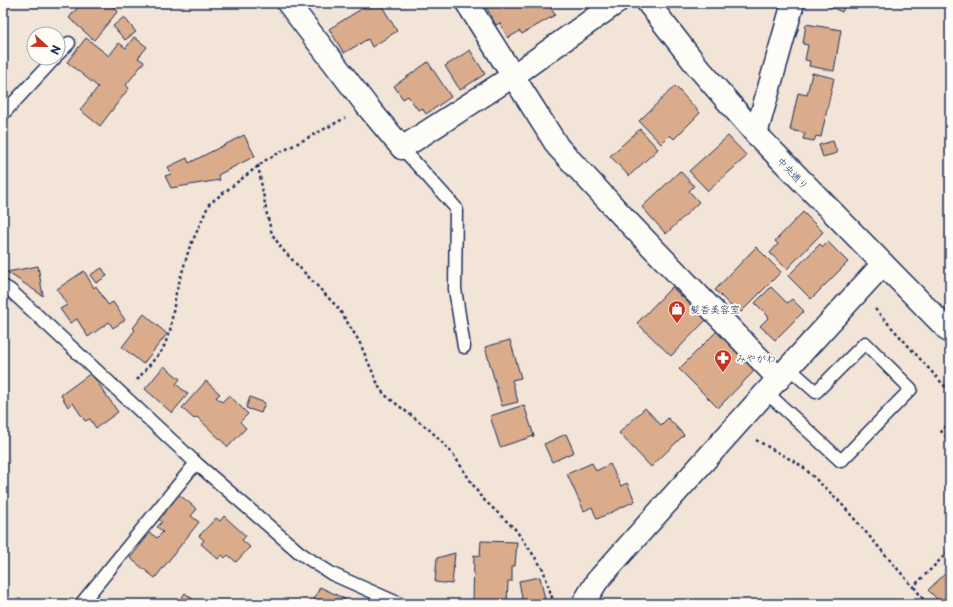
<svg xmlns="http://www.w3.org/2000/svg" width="953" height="607" viewBox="0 0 953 607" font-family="'Playpen Sans','Klee One',sans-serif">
	<rect width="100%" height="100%" fill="#f2e4d7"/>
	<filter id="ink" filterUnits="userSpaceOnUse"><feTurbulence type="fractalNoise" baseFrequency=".025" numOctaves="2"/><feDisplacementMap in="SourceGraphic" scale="8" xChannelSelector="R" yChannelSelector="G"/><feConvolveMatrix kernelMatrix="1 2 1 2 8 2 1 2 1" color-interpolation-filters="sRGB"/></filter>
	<g filter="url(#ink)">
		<!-- building -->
		<g fill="#daac8b" stroke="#1b2f5e">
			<path d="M81 3H108L118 11 94 40 69 18Z"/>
			<path d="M371 3H380L397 31 372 47 368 39 344 53 329 29Z"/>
			<path d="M492 3H548L555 15 522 34 520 31 508 38 500 23 496 25 486 7Z"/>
			<path d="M821 3H846L842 12Z"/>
			<path d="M124 17 136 32 125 40 113 26Z"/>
			<path d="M806 24 841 30 834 71 809 66 810 61 805 60 808 45 803 44Z"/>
			<path d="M134 37 147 47 138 58 144 62 126 85 129 88 100 126 80 110 98 87 67 62 86 38 109 56 119 43 126 48Z"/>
			<path d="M470 50 485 74 460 90 445 66Z"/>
			<path d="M428 62 451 97 426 114 422 108 418 110 408 96 403 99 394 86Z"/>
			<path d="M812 73 834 78 821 137 816 136 814 141 803 139 805 133 790 130 798 93 807 95Z"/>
			<path d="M675 86 700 113 674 139 670 135 661 144 639 121Z"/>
			<path d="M640 129 658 149 629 176 610 156Z"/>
			<path d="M244 135 255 156 218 175 220 180 171 188 165 176 171 174 168 167 187 158 189 163Z"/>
			<path d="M728 136 747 156 708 191 689 171Z"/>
			<path d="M833 141 837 153 823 157 819 145Z"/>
			<path d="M680 171 694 186 689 191 699 202 666 234 642 207Z"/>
			<path d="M803 212 823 232 787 269 770 253 778 244 775 241Z"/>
			<path d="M828 242 848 262 811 299 788 276 820 244 823 247Z"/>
			<path d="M756 247 781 272 739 314 715 290Z"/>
			<path d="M38 266 43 296 7 272Z"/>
			<path d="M102 268 107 276 96 283 90 275Z"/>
			<path d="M84 271 94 288 96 286 108 305 113 302 125 320 113 328 109 322 88 337 77 319 70 323 60 309 67 305 57 289Z"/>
			<path d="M672 287 706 320 671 356 637 323Z"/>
			<path d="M771 287 787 303 792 299 804 311 775 340 760 326 769 317 755 303Z"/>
			<path d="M144 314 167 334 143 364 122 347 135 330 133 328Z"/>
			<path d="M719 329 757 368 718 408 679 369Z"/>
			<path d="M510 340 521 378 512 380 518 402 502 406 485 347Z"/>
			<path d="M164 366 180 379 176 384 188 394 172 413 145 389Z"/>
			<path d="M91 373 118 412 96 428 90 419 85 421 73 403 68 407 61 395Z"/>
			<path d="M206 381 220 394 216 397 222 402 229 395 248 414 240 422 246 428 228 447 197 417 194 419 182 408Z"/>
			<path d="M250 397 265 403 261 413 246 408Z"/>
			<path d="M524 405 534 436 500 447 490 416Z"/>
			<path d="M645 408 661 425 668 418 684 435 651 467 619 433Z"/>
			<path d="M566 434 574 452 552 462 544 444Z"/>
			<path d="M592 463 596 471 610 464 621 486 627 483 635 501 597 519 592 507 584 511 567 474Z"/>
			<path d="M177 493 197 509 191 516 199 522 155 578 130 558 150 533 157 538 163 532 157 527 162 522 157 518Z"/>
			<path d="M224 516 246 536 242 540 250 547 236 562 228 555 225 558 222 555 218 559 201 544 204 540 199 536 216 518 220 521Z"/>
			<path d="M481 541 517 542 515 566H512V581H508L507 604H473L474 555 480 556Z"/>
			<path d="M455 553 452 584 435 582 437 558Z"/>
			<path d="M950 569V604H942L928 590Z"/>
			<path d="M540 577 546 604H523L519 581Z"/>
			<path d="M320 587 345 599 343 604H312Z"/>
			<path d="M185 593 199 604H177Z"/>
		</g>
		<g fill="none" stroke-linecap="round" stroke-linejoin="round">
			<!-- lane casing -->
			<g stroke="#1b2f5e" stroke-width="15">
				<g id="lane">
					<path d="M58 54 69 43"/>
					<path d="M3 114 55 58"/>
					<path d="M402 148 456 208 455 289 464 347"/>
					<path d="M3 286 10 290 196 463 300 553 332 574 400 604"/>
					<path d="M766 392 841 461 911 389 865 343 816 392 789 368"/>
					<path d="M81 604 196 463"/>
				</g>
			</g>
			<!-- street casing -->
			<g stroke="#1b2f5e" stroke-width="25">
				<g id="street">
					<path d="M288 3 367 106 402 148 513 76 616 3"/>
					<path d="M467 3 513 76 558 147 626 220 779 379"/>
					<path d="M756 134 793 3"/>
					<path d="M583 604 597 581 758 401 883 264"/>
				</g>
			</g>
			<!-- secondary casing -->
			<g stroke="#1b2f5e" stroke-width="25">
				<path id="secondary" d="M648 3 697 66 756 134 950 332"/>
			</g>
			<!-- path -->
			<g stroke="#1b2f5e" stroke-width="2.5" stroke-dasharray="3 3" stroke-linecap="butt">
				<path d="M258 165 267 215 272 234 282 249 339 309 359 341 380 389 385 395 431 431 453 454 481 497 515 529 528 547 543 569 554 604"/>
				<path d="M875 309 950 392"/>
				<path d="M137 380 163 349 170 331 176 293 189 249 209 204 266 160 345 118"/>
				<path d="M950 422 941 431 950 440"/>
				<path d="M756 440 802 466 839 501 913 587 950 550"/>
				<path d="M914 587 927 604"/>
			</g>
			<!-- lane -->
			<use href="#lane" stroke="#fdfcf7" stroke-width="12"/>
			<!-- street -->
			<use href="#street" stroke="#fdfcf7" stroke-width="22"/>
			<!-- secondary -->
			<use href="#secondary" stroke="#fdfcf7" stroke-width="22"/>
		</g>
	</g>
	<!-- icons -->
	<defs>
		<g id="shop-pin" transform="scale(0.9)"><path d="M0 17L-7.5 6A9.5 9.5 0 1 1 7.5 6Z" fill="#c8321e" stroke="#fdfcf7"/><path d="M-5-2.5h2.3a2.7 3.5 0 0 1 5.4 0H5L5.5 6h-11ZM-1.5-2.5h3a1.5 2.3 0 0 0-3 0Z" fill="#fff"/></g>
		<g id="pharmacy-pin" transform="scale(0.9)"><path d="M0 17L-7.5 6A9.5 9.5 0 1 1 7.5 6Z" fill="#c8321e" stroke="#fdfcf7"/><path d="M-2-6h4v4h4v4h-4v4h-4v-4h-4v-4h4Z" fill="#fff"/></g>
	</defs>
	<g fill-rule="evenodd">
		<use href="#shop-pin" x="677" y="309"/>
		<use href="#pharmacy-pin" x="723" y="358"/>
	</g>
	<g text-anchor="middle" stroke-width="3.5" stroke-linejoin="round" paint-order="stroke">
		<!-- street labels -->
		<g font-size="10" fill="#1b2f5e" stroke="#fdfcf7">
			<text transform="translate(793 173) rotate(46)" y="4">中央通り</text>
		</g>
		<!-- poi labels -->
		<g font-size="10" fill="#1b2f5e" stroke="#fdfcf7" text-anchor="start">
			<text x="690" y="313">髪香美容室</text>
			<text x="736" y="362">みやがわ</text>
		</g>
	</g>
	<!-- margin -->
	<rect width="953" height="607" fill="none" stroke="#fdfcf7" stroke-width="16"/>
	<rect x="8" y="8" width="937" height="591" fill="none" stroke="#1b2f5e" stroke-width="1.5" filter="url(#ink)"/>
	<!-- north arrow -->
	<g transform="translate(46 46) rotate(112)"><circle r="19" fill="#fdfcf7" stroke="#a3aaba"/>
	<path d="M0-3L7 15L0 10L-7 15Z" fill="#c8321e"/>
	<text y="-6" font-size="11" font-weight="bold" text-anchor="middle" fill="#1b2f5e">N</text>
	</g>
</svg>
